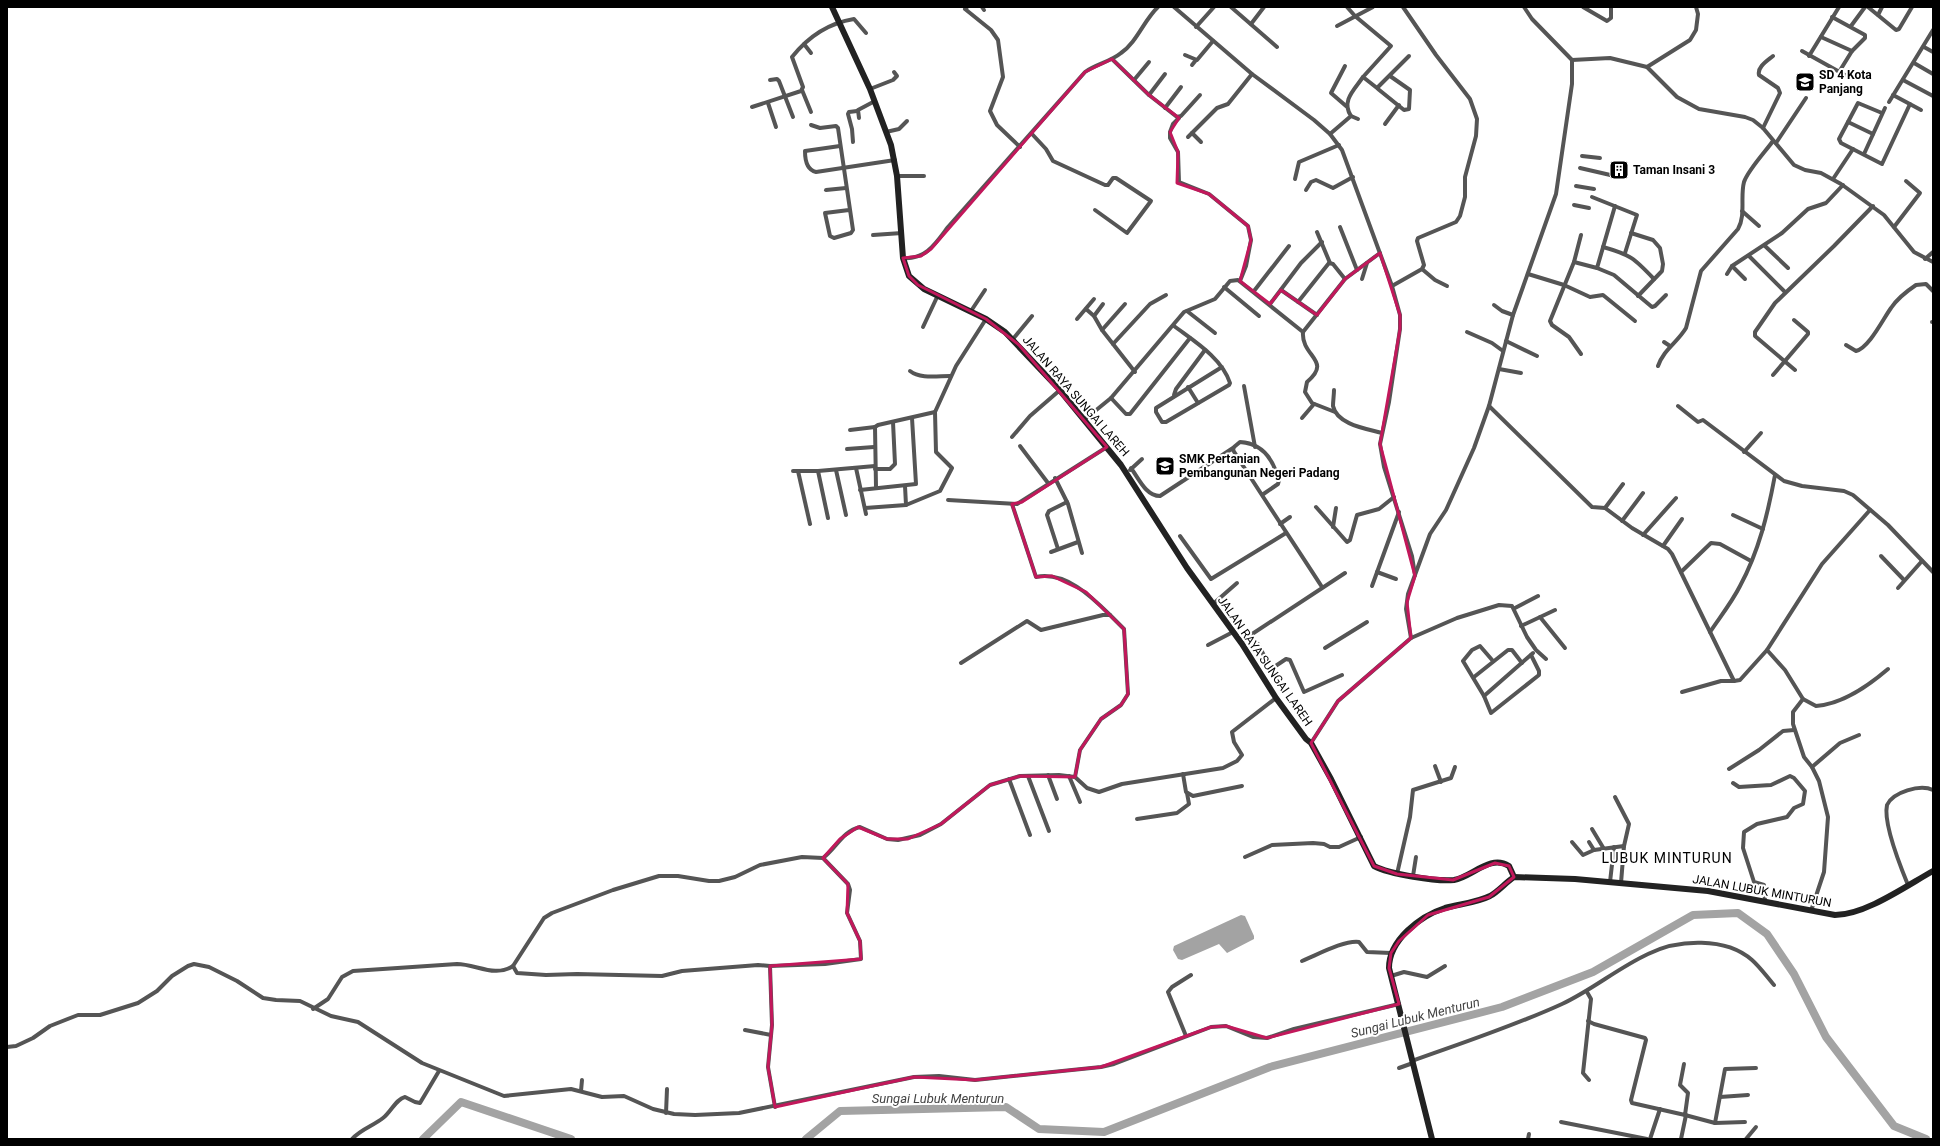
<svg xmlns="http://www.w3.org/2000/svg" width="1940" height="1146" viewBox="0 0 1940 1146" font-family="Roboto,sans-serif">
	<rect width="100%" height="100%" fill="#fff"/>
	<!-- water -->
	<path fill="#a3a3a3" d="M1241 915 1245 916 1254 936V939L1227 953 1219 944 1182 960 1178 959 1173 950 1174 946Z"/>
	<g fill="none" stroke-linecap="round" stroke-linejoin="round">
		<!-- river -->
		<g stroke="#a3a3a3" stroke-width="8">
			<path d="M423 1139 461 1102 571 1139"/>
			<path d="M806 1139 840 1111 1006 1107 1039 1129 1104 1132 1270 1067 1502 1007 1593 972 1693 915 1738 913 1767 934 1794 974 1826 1037 1894 1126 1926 1139"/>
		</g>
		<!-- street -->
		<g stroke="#555" stroke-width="4">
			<path d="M967 7 965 9 991 30 998 40 1003 77 990 111 997 125 1020 147"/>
			<path d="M982 7 984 10"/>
			<path d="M1174 7 1252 74 1314 120 1330 134 1342 150 1392 286 1400 315V329L1389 402 1380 444 1384 467 1412 556 1415 575"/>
			<path d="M1231 7 1277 47"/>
			<path d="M1347 7 1355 16 1391 46 1363 77 1377 88 1409 56"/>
			<path d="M1583 7 1607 21 1611 18V7"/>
			<path d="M1868 7 1896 30 1899 29 1912 7"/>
			<path d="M1878 15 1882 7"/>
			<path d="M1832 17 1865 35V38L1852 51"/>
			<path d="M1251 24 1264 7"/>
			<path d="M1337 26 1373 7"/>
			<path d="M1851 26 1865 7"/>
			<path d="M1196 27 1214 7"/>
			<path d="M1821 37 1852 51 1839 72"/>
			<path d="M804 44 811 53"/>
			<path d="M1924 47 1933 52"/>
			<path d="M1802 51 1845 75"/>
			<path d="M1185 55 1197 60 1213 41"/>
			<path d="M1809 56 1839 7"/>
			<path d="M1112 59 1149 95 1177 117 1181 116 1200 95"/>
			<path d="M1572 60 1610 58 1647 67 1677 97 1699 109 1745 117 1753 120 1763 128 1794 165 1805 170 1821 173 1841 184 1884 215 1914 252 1933 262"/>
			<path d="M1914 63 1933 74"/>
			<path d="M1192 65 1196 60"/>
			<path d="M1345 66 1331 93 1346 106"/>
			<path d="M1647 67 1690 40 1696 30 1698 14 1696 7"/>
			<path d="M770 80 777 79 779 81 793 117"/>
			<path d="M1134 80 1149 62"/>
			<path d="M1903 80 1933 96"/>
			<path d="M870 89 893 80 897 76 894 72"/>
			<path d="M1378 89 1404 110 1409 109 1410 90 1390 76"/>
			<path d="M802 90 811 112"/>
			<path d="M1149 95 1165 74"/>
			<path d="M1893 95 1921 110"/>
			<path d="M1889 102 1933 30"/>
			<path d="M768 103 776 127"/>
			<path d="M752 107 801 91 803 87 792 57C808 37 829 23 854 19L866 33"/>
			<path d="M1165 108 1181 87"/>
			<path d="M1882 113 1858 103 1839 139 1841 143 1882 164 1910 104"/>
			<path d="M1351 116 1358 119"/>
			<path d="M859 118 858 110 875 101"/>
			<path d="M1179 118 1173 124 1170 132V138L1178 152 1179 182 1209 194 1248 226 1251 240 1246 266 1240 281"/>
			<path d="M1848 122 1873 134"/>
			<path d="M1385 124 1399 105"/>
			<path d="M811 125 820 128 836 126 838 128 853 230 851 233 834 238 830 236 825 213 849 210"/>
			<path d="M1763 128 1780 93 1778 88 1759 75C1757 67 1767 61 1773 56"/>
			<path d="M886 132 899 129 907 121"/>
			<path d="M1192 133 1201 142"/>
			<path d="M1032 134 1046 149 1053 161 1105 185H1108L1113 178H1116L1151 201 1127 233 1095 210"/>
			<path d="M1330 134 1351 116C1341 101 1354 90 1363 77"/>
			<path d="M1188 137 1217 108 1228 104 1252 74"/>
			<path d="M853 142 852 129 848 114 849 112 857 111"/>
			<path d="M1776 143 1806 98"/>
			<path d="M840 146 805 151C805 159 807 170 816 172L895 160"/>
			<path d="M1864 154 1885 108"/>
			<path d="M1582 156 1600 158"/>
			<path d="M1580 168 1619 177"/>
			<path d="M897 176H924"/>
			<path d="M1295 179 1299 162 1339 145"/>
			<path d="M1833 179 1853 149"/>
			<path d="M1576 186 1594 189"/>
			<path d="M826 190 846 188"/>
			<path d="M1306 190 1311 182 1316 180 1333 188 1353 177"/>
			<path d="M1592 197 1637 215 1625 253"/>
			<path d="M1574 205 1589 208"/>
			<path d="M1742 211 1759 226"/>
			<path d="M1340 227 1357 270"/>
			<path d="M1894 227 1920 193 1906 181"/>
			<path d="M1317 232 1330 263"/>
			<path d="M1631 233 1653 240 1660 248 1663 264 1662 271 1638 296"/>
			<path d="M873 235 902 233"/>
			<path d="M1765 246 1788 268"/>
			<path d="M1603 247C1631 255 1634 258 1654 279"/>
			<path d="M1749 256 1785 292"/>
			<path d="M903 258C926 260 936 243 948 227L1085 72C1096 64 1110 62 1121 53 1137 42 1144 20 1158 7"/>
			<path d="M1925 259 1933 252"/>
			<path d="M1574 262 1581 235"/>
			<path d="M1732 266 1745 279"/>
			<path d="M1597 268 1614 275 1652 307 1655 306 1666 295"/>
			<path d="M1422 269 1435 280 1447 286"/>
			<path d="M1528 274 1564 285 1590 297 1603 295 1635 321"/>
			<path d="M1727 274 1732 266 1782 233 1808 209 1826 203 1843 185"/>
			<path d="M1362 279 1367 263"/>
			<path d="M1392 286 1422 269 1424 265 1417 241 1418 238 1456 222 1460 216 1465 197V177L1476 136 1477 119 1470 99 1436 55 1403 7"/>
			<path d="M1224 287 1259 316"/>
			<path d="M1281 290 1317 315"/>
			<path d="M1254 291 1289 246"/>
			<path d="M1298 302 1329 263 1333 264 1345 279"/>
			<path d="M1270 304 1301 263 1322 242"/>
			<path d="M1494 305 1502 311 1513 315"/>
			<path d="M1086 309 1094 316 1102 330 1135 372"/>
			<path d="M971 311 985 290"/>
			<path d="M1187 311 1215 333"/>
			<path d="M1094 316 1103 304"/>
			<path d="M1077 319 1094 299"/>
			<path d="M1932 322H1933"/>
			<path d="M1174 326C1194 341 1222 358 1230 383L1229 385 1166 422H1162L1156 412V408L1222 367"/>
			<path d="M923 327 938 295"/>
			<path d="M1102 330 1125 304"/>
			<path d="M1467 332 1492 343 1503 351"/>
			<path d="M1013 339 1032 316"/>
			<path d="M1506 341 1537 356"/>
			<path d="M1664 342 1670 346"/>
			<path d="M1113 344 1150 304 1166 295"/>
			<path d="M1846 345 1856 351C1869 348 1883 319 1891 308 1897 299 1907 291 1916 285L1926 284 1933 291"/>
			<path d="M1581 354 1569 337 1552 325 1550 321 1574 262 1597 268 1615 206"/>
			<path d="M1658 366C1664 349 1677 343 1686 328L1701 271 1738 229C1746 215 1740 197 1744 182 1748 170 1765 152 1773 141"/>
			<path d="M1499 369 1521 373"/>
			<path d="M1795 370 1755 336V332L1775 303 1834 246 1873 206"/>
			<path d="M910 371C920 379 937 376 950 376"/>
			<path d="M1773 375 1808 334V332L1794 320"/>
			<path d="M1244 386 1255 447"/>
			<path d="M1188 387 1198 403"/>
			<path d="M1334 390C1334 395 1333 401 1333 406 1337 425 1368 429 1382 433"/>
			<path d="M1174 395 1176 389 1205 350"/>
			<path d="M1111 398 1126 414H1130L1190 338"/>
			<path d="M1489 406 1592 507 1605 508"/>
			<path d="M1678 406 1698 422 1703 420 1784 481 1802 486 1844 491 1853 495 1888 525 1933 572"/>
			<path d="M1335 412 1312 403 1305 392 1307 382C1333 360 1301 357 1303 332L1345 279 1380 253"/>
			<path d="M1302 418 1314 404"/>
			<path d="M1084 420 1111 398 1184 312 1215 299 1230 281 1238 280 1303 332"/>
			<path d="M850 430 875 427"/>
			<path d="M1012 437 1030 416 1060 390"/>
			<path d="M1020 446 1048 483"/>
			<path d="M847 449 874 447"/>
			<path d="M1744 452 1761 433"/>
			<path d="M856 468 866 514"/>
			<path d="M1131 468C1139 479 1146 496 1160 496L1233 448"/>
			<path d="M875 469H890L895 464 893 422"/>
			<path d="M836 470 846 515"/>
			<path d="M1130 470 1142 459"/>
			<path d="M793 471H818L875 466"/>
			<path d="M798 471 810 524"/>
			<path d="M818 471 828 518"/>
			<path d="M1055 478 1068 504 1082 553"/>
			<path d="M1623 484 1605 508 1632 528 1668 549 1672 554 1734 681 1740 680 1767 650"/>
			<path d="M905 486 906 505"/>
			<path d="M876 487 875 427 878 425 935 412"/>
			<path d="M860 490 916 484 912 418"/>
			<path d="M1262 495 1278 484C1280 479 1278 475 1275 469 1269 454 1258 443 1240 442L1234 447 1233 450C1262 496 1293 542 1322 587"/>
			<path d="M948 500 1017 504 1107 447"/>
			<path d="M1012 504 1036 577C1065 571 1091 596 1110 615"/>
			<path d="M1316 507 1347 542 1350 540 1357 515 1379 509 1394 497"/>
			<path d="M865 508 906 505 940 491 952 468 936 452 935 412 956 366 986 319"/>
			<path d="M1870 510 1822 564 1767 650 1785 670 1803 699 1816 706C1843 704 1868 686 1888 669"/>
			<path d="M1733 515 1763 529"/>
			<path d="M1622 521 1643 493"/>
			<path d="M1280 524 1290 517"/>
			<path d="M1333 527 1336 508"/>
			<path d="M1643 535 1676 498"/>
			<path d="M1180 536 1211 579 1286 533"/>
			<path d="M1663 546 1682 519"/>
			<path d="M1058 549 1047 515 1049 511 1067 502"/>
			<path d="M1051 552 1078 542"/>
			<path d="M1881 556 1904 580"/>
			<path d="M1377 572 1396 579"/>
			<path d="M1681 572 1711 543 1720 544 1751 561"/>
			<path d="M1372 586 1399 512"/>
			<path d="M1898 588 1922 561"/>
			<path d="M1213 604 1237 583"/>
			<path d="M1515 608 1538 596"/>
			<path d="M1540 617 1565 648"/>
			<path d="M1521 626 1555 610"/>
			<path d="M1710 632C1720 617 1732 602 1740 586 1759 551 1768 513 1775 475"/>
			<path d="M1247 638 1258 644 1271 669 1286 659 1290 660 1304 692 1342 675"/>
			<path d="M1411 638 1406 609 1408 594 1430 534 1446 510 1474 448 1489 406 1513 315 1556 194 1572 84V60L1532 19 1524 7"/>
			<path d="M1240 642 1345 573"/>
			<path d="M1208 645 1233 632"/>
			<path d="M1325 648 1367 622"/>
			<path d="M1493 661 1480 646 1472 650 1463 661 1484 696 1491 713 1539 675V671L1531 655"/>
			<path d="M961 663 1027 621 1041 630 1103 615H1110L1124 629 1128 694 1121 705 1101 719 1080 750 1075 777"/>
			<path d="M1474 677 1508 650H1512L1522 663"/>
			<path d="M1682 692 1721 681H1734"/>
			<path d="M1484 696 1533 653"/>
			<path d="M1803 699 1793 712V724L1804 757 1812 767 1819 781 1828 817 1824 872 1811 911"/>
			<path d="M1311 743 1338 701 1411 638 1457 618 1499 605 1512 606 1527 637 1536 650 1546 659"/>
			<path d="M1435 766 1441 782"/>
			<path d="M1812 767 1840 743 1859 735"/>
			<path d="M1729 769 1759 750 1783 731 1794 730"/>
			<path d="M1183 774 1186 792 1193 796 1242 786"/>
			<path d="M1048 775 1057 799"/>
			<path d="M1028 776 1049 831"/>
			<path d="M1069 776 1080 802"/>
			<path d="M1009 779 1030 835"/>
			<path d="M1733 783 1739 787 1771 785 1790 776 1794 778 1805 791 1803 804 1794 808 1787 817 1757 824 1744 832 1743 848 1754 882 1764 885 1765 902"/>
			<path d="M1615 797 1629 824 1624 846"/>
			<path d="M1137 819 1177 813 1189 804 1187 793"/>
			<path d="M1592 829 1604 849"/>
			<path d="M1572 842 1583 855 1594 850 1624 846 1621 883"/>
			<path d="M1589 842 1594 850"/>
			<path d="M1245 857 1272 845 1313 843 1324 844 1330 847H1339L1361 837"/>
			<path d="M1397 874 1410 817 1413 790 1451 778 1455 767"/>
			<path d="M1413 876 1416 857"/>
			<path d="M1610 882 1614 847"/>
			<path d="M1908 885C1901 868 1883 823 1887 805 1893 792 1920 784 1933 790"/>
			<path d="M1302 961C1317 955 1344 940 1359 942L1367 952 1391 953"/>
			<path d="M513 966 517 973 546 975 577 974 662 976 682 971 758 965 770 966"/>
			<path d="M1391 976 1404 972 1427 977 1445 966"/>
			<path d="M1587 992 1591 999 1583 1073 1589 1080"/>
			<path d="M313 1009 328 999 342 977 353 971 457 964C476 964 495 978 513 966L544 918 552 913 613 890 659 876H678L709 881H719L735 877 760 865 802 857 823 858C836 848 843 831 860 827L887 839 898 840 920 835 941 824 990 785 1020 776 1059 775 1075 777 1087 788 1099 792 1122 784 1223 768 1237 761 1242 755 1234 742 1232 732 1276 698"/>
			<path d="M1588 1021 1594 1024 1645 1038 1646 1040 1631 1100 1632 1103 1685 1115 1688 1093 1680 1085 1684 1064"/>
			<path d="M745 1030 771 1035"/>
			<path d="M1186 1036 1168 992 1172 987 1191 975"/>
			<path d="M7 1047 16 1046 33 1038 50 1026 78 1015H100L138 1003 157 991 172 976 188 966 194 964 209 967 237 981 263 998 276 1000 300 1001 331 1016 358 1022 422 1063 504 1096 571 1089 602 1097 624 1096 653 1109 674 1114 695 1115 739 1113 914 1077 939 1076 975 1080 1101 1067 1114 1064 1211 1027 1226 1026 1253 1037 1267 1038 1294 1029 1399 1004"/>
			<path d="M1412 1061C1462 1043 1514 1026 1562 1004 1592 990 1618 968 1648 954 1678 939 1726 937 1752 960 1760 967 1767 977 1774 985"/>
			<path d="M1399 1068 1413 1063"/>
			<path d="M581 1091 582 1080"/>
			<path d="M1720 1097 1748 1095"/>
			<path d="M775 1107 768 1067 772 1025 770 966 825 964 861 959 860 941 847 913 850 890 848 884 823 858"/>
			<path d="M666 1113 667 1089"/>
			<path d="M1685 1115 1715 1123 1745 1122"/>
			<path d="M1561 1122 1647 1139"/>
			<path d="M1715 1123 1725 1069 1756 1068"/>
			<path d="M352 1139C361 1129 373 1126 383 1118 391 1112 396 1099 405 1097L415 1102 420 1103 439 1071"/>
			<path d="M1528 1139 1529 1134"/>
			<path d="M1650 1139 1660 1109"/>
			<path d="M1681 1139 1686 1115"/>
			<path d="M1746 1139 1756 1127"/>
		</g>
		<!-- secondary -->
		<g stroke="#222" stroke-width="6">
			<path d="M832 7 870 89 891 145 897 176 903 258 909 276 924 289 986 319 1005 332 1058 388 1121 465 1187 568 1242 644 1276 698 1306 739 1311 743 1331 779 1374 866C1389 874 1437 882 1454 880 1472 877 1490 854 1509 866L1514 877"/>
			<path d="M1432 1139 1389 968C1389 940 1420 916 1445 908 1459 904 1476 903 1490 896 1499 891 1505 883 1514 877L1575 879 1708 891 1835 915C1865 915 1906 886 1933 871"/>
		</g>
	</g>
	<!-- marked area -->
	<path fill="none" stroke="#c2185b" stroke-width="3" stroke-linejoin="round" d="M1112 59 1149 95 1179 118 1170 132 1178 152 1177 183 1209 194 1248 226 1251 240 1240 281 1270 304 1281 290 1317 315 1345 279 1380 253 1400 315V329L1380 444 1415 576 1407 602 1411 638 1338 701 1311 743 1374 866 1397 874 1453 880 1495 863 1509 866 1514 877 1489 897 1428 915 1399 941 1391 953 1389 968 1399 1004 1267 1038 1226 1026 1211 1027 1101 1067 975 1080 914 1077 775 1107 768 1067 772 1025 770 966 861 959 860 941 847 913 848 884 823 858 840 839 858 827 887 839H908L941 824 990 785 1020 776 1075 777 1080 750 1101 719 1121 705 1128 694 1124 629 1086 592 1052 576 1036 577 1012 504 1022 502 1107 447 1019 345 986 319 918 285 909 276 903 258 921 256 931 249 1085 72Z"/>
	<!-- icons -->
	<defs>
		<g id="school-square" transform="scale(1)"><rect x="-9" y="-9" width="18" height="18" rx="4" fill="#000" stroke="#fff"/><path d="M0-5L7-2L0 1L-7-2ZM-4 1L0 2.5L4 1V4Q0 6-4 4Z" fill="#fff"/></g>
		<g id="building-square" transform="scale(1)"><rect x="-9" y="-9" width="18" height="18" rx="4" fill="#000" stroke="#fff"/><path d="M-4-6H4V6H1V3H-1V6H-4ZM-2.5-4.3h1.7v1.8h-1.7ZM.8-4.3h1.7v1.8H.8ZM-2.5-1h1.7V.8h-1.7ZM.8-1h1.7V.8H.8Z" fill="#fff"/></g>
	</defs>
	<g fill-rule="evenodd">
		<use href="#school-square" x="1805" y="82"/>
		<use href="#building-square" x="1619" y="170"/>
		<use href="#school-square" x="1165" y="466"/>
	</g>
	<g text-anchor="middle" stroke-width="4" stroke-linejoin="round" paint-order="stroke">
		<!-- poi labels -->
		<g font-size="12" font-weight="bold" fill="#000" stroke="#fff" text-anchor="start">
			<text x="1819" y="79">SD 4 Kota<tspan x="1819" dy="14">Panjang</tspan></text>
			<text x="1633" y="174">Taman Insani 3</text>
			<text x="1179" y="463">SMK Pertanian<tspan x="1179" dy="14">Pembangunan Negeri Padang</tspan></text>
		</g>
		<!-- street labels -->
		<g font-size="12" fill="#000" stroke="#fff">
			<text transform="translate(1076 396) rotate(49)" y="4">JALAN RAYA SUNGAI LAREH</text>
			<text transform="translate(1265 661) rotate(55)" y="4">JALAN RAYA SUNGAI LAREH</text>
			<text transform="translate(1762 891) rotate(10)" y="4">JALAN LUBUK MINTURUN</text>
		</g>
		<!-- water labels -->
		<g font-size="13" font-style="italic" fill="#444" stroke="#fff">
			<text transform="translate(1415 1017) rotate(-14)" y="5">Sungai Lubuk Menturun</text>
			<text x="938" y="1103">Sungai Lubuk Menturun</text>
		</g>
		<!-- quarter labels -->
		<g font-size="14" letter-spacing="1" fill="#000" stroke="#fff">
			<text x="1667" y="863">LUBUK MINTURUN</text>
		</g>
	</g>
	<!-- border -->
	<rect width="1940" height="1146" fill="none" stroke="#000000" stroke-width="16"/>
</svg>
